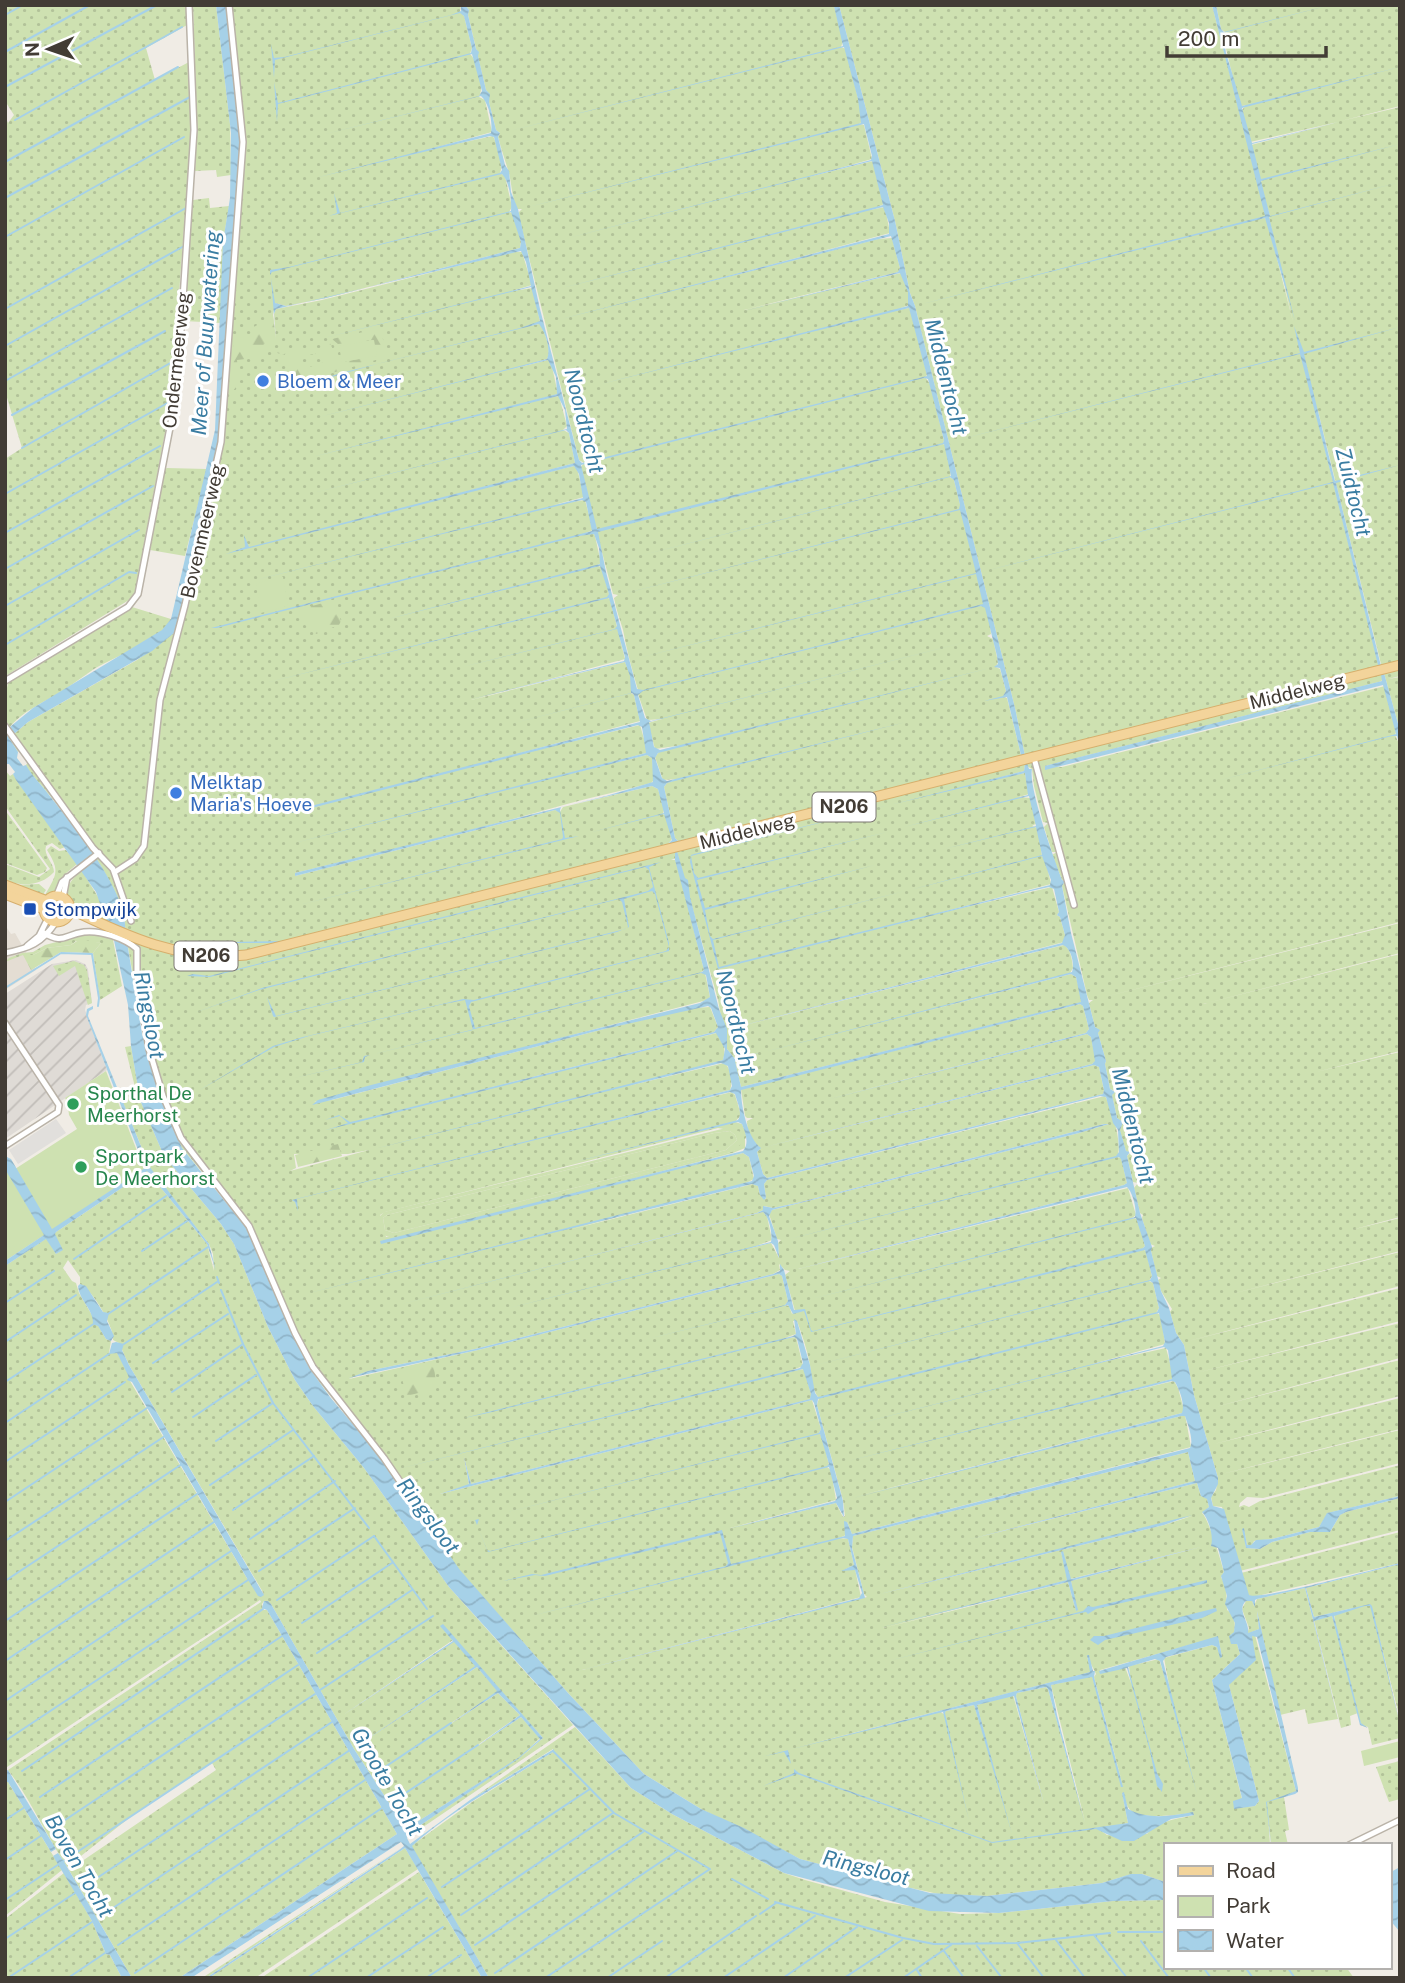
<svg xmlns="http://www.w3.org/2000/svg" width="1405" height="1983" viewBox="0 0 1405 1983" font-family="'Public Sans',sans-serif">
	<defs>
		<pattern id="industrial-furrows" width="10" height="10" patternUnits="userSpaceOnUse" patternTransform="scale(1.75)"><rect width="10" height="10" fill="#dfdbd6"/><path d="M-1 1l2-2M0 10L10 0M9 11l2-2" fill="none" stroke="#c1bdb8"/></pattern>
		<pattern id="grass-dots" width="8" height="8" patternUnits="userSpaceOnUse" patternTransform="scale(1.75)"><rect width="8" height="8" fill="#cee1b1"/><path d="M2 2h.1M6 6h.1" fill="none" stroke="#b2c299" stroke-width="1.8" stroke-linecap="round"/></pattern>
		<pattern id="forest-firs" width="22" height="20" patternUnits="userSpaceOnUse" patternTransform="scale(1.75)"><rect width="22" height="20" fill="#cee1b1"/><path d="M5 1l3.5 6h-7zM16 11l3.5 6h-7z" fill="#b2c299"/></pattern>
		<pattern id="water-waves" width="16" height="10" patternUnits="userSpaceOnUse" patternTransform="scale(1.75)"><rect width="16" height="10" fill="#a6d1e8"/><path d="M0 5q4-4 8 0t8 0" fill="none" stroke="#90b4c8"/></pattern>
	</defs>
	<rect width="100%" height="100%" fill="#f0ece5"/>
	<!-- residential -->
	<path fill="#e4ddd3" d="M5 925 11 934 15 933 36 970 5 990Z"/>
	<!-- industrial -->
	<path fill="url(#industrial-furrows)" d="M76 960 85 964 88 969 92 1003 86 1005 85 1010 107 1070 5 1139V994L52 964Z"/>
	<!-- grass -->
	<g fill="url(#grass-dots)" fill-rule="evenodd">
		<path d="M5 5H187V25L146 48 155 80 189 62 191 134 171 401 135 592 129 600 7 675 5 459 22 448 5 391V116L8 123 14 115 5 101Z"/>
		<path d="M193 5H216L230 124 231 175 217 177 216 170 195 171 197 126Z"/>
		<path d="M227 5H461L460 12 464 16 472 48 470 54C478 62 485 85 479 97L485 100 492 132 423 151 493 136C498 147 504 163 500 173L505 176 512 207 509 212 513 213 521 242 520 248 326 298 286 306 275 303 273 315 276 340 274 314 276 309 322 300 513 252H522L532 285 512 291 533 288 540 322 525 327 539 324 542 325C545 336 552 350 547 359L512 369 548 360 551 362 558 394 532 401 559 396 567 426 563 430 569 433 575 463 457 494 574 466 577 468 584 497 554 505 585 500 593 530 578 536 593 533 595 536 601 563 596 566 602 567 609 594 608 598 610 599 625 659 471 700 625 662 631 676V693L634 695 640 721 471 766 640 725 647 749 646 753 556 777 647 755 652 758 654 780 651 783C623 791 595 796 567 804 477 830 386 851 295 873V876L555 810 560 812 563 807 652 786 658 789 664 809 663 814 667 816 672 839 668 844 679 842 675 838 664 787 667 783 678 779 663 780 655 757 659 752 683 745 655 749 648 723 662 719 647 720 638 694 642 690H638C632 670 627 651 623 630 620 620 616 609 614 598L618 595 613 594 597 533 600 530 597 529 594 522 581 467 584 463 579 460 518 213 522 209H517C511 195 512 182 508 170 505 160 501 148 498 137L500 133 496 130 489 102V94L486 90 468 15 469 10 465 5H834L843 41 841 47 846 49 862 115 863 121 859 124 864 125 872 159 808 177 873 161 884 204 870 210 885 207 890 233 695 285 878 239 892 238 900 268 898 272 744 310 901 273 908 291 909 305 893 311 909 308 912 313 927 375 925 377 930 384 944 440 943 444 945 445 951 471 950 477 954 480 990 625 991 634 987 636 993 639 998 662 996 667 1000 669 1006 691 1003 697 1007 698 1021 755 1025 756 1015 708 915 306 910 293 895 221 839 5H1212L1266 215 1264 217 1268 223 1293 322 1269 218 1270 216 1260 184 1262 180 1259 178 1251 145 1338 122 1250 142 1242 110 1246 105 1242 106 1239 103 1223 36 1225 32 1221 29 1216 5H1400V106L1341 121 1400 107V676L1388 679 1400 677V731L1384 673 1383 680 1379 682 1045 766 1062 767 1385 686 1396 732 1395 735 1400 746V764L1397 765H1400V796L1395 797H1400V922L1100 998 1400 923V953L1203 1004 1400 954V1051L1316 1072 1400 1052V1217L1351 1230 1400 1218V1251L1231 1294 1400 1252V1286L1188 1341 1400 1288V1321L1196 1373 1400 1323V1358L1215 1407 1400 1360V1396L1214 1444 1400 1398V1429L1222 1474 1400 1430V1463L1263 1498 1247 1497 1240 1503 1239 1507 1244 1505 1249 1507 1260 1501 1400 1465V1496L1328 1513 1319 1527 1272 1539 1254 1541 1252 1545H1247L1244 1529 1246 1548 1260 1549 1272 1542 1310 1532H1330L1340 1515 1346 1512 1400 1498V1530L1240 1571 1222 1507 1213 1506 1211 1497 1216 1490 1218 1478 1194 1395 1184 1345 1176 1333 1170 1312 1172 1309 1161 1291 1158 1280 1161 1278 1157 1276 1151 1251V1248L1155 1246 1150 1244 1142 1218 1143 1215 1140 1213 1134 1188 1138 1183 1133 1182 1127 1156 1130 1153 1126 1151 1119 1128 1122 1122 1117 1118 1112 1095 1114 1091 1110 1089 1105 1064 1106 1061 1098 1033 1099 1030 1095 1027 1089 1003 1093 1000H1089L1087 995 1062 886 1065 881 1062 880 1052 855 1057 852H1052L1044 827 1048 823 1043 822 1034 786 1032 769 1025 765 1024 771 987 781 1025 773 1029 794 1019 797 1030 798 1037 823 1032 826 1038 828 1042 856 1046 862 1051 884 923 917 1052 887 1059 912 1057 915 1060 917 1065 935 1064 942 733 1028 1064 945C1071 949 1072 960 1073 968L1070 973 923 1012 1071 974 1076 977 1082 1000 1080 1003 741 1087 735 1062 741 1057 734 1058 727 1049 718 1000 677 852 676 858 671 860H675L677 864 704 970 700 973H705L710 997 707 1000 314 1102 332 1100 600 1030 693 1008 710 1007 718 1027 714 1032 492 1087 717 1033C724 1040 726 1051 723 1060L628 1086 724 1063C731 1067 733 1083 730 1090L573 1130 732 1092 735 1095 741 1115 735 1122 742 1124 747 1136 745 1139V1148L733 1153 577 1193 743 1153 749 1157 754 1179 746 1183 568 1230 753 1184 758 1186 760 1195 766 1199 764 1184 767 1180 1105 1096C1112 1109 1123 1145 1117 1157L1121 1158 1127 1183 1124 1185 798 1269 1128 1188 1136 1215 1132 1218 1138 1219 1145 1246 1142 1249 1146 1251 1152 1276 1149 1281 1153 1283 1159 1308 1156 1313 1161 1315 1165 1344 1089 1365 1166 1348 1173 1374 1172 1379 1111 1396 1174 1381 1178 1388 1184 1410 1182 1413 858 1496 1181 1416H1185L1186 1420 1191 1447 852 1534 847 1522 846 1535 839 1538 848 1539 854 1565 844 1570 855 1569 861 1597 582 1670 867 1597 864 1594 852 1547 853 1536 1188 1452 1195 1481 971 1539 1197 1483 1201 1496 1207 1498 1209 1507 1202 1513C1208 1517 1221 1561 1224 1572L1221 1577 1226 1587 1227 1610C1239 1618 1234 1632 1232 1644H1237L1240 1654 1212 1680 1242 1799 1234 1808 1255 1806 1259 1801 1229 1685 1252 1636 1255 1635 1296 1791 1284 1797 1289 1830 1285 1831 1288 1845H1271L1268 1815 1270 1845H1165V1882L1142 1874 1125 1876 1102 1883 987 1896 943 1895 897 1885 800 1859 742 1829V1827L739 1828 701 1809 644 1774 568 1693 459 1570 377 1453 320 1383 296 1342 271 1282 232 1208 182 1148 178 1140 161 1099 147 1055 125 930C129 890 55 800 27 769L26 765 28 762 19 751 18 752 7 735 11 732 14 734 28 722 137 660 174 633 217 454 238 184ZM1315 409 1318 411 1381 664 1379 666ZM1104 1124H1109L1079 1133 772 1210 769 1214 777 1239 781 1240 778 1243 779 1258 771 1243 751 1248 772 1240 767 1216 763 1212 542 1268 757 1213 763 1210 764 1206 773 1208 797 1203ZM718 1128 740 1132 734 1151 386 1237 380 1215 385 1212ZM369 1150 290 1171 296 1168 294 1154H348ZM779 1264 785 1270 790 1271 785 1275 795 1311 792 1314 789 1306 785 1305 788 1301 782 1276 779 1274 478 1350 349 1379 368 1371 475 1349 773 1274 780 1270ZM793 1321H797C802 1335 807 1349 810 1365 812 1375 811 1389 819 1398L817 1405 843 1500 845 1516 843 1517 836 1503 730 1528 836 1500 831 1470 827 1467 829 1465 822 1436 819 1433 821 1429 812 1400 440 1494 469 1485 464 1457 471 1484 811 1399V1394L804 1369 787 1372 803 1366 796 1337 782 1339 796 1334ZM1192 1516 1164 1525 880 1594ZM1201 1547 1071 1581 1076 1611 1068 1582 883 1628 1068 1580 1061 1552H1063L1070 1579ZM1218 1637 1222 1657 1217 1647 1212 1645 1164 1658 1171 1696 1159 1659 1129 1666 1131 1683 1125 1667 1100 1673V1670ZM1087 1656 1096 1674 1094 1677 1123 1786 1092 1676 1051 1685 1085 1822 1048 1689 1046 1687 1017 1693 1016 1696 1044 1804 1013 1695 977 1705 989 1752 974 1705 946 1711 944 1714 940 1712 922 1716 798 1747 1091 1672ZM1122 1792C1125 1796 1125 1802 1128 1807 1136 1822 1179 1814 1193 1813L1194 1815C1178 1819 1159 1820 1147 1834L1107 1835 1099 1829 1128 1823Z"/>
		<path d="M209 198 210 208 229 206 223 242 221 323 184 321 193 200Z"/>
		<path d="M167 468 207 469 185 556 150 550 165 469Z"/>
		<path d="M132 607 171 619C162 640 114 657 94 669 85 675 76 682 67 688 48 701 23 710 9 728 2 716 5 697 8 683Z"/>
		<path d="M5 770 10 776 13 774 65 847 60 849 52 843 46 846C43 855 54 863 54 872 41 886 23 887 5 880V864L39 877 50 869 5 806Z"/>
		<path d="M5 810 47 868 45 872 37 875 5 863Z"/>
		<path d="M51 846 59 851 66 850 77 864 64 875 54 894 43 897 13 885 39 884 46 890 44 893 45 895C57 874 60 871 47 850Z"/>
		<path d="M82 871 100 900 110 924C101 920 80 914 74 908 60 894 69 880 82 871Z"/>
		<path d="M87 934 100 935 113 940 122 986 100 1000 93 953 101 943 76 941 71 945 47 948 33 955H23L5 962 9 958 22 953 33 952 45 945Z"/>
		<path d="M74 961 84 965 87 970 92 1003 88 1005 75 966 59 976 53 966Z"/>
		<path d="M1080 1004 1083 1006 1089 1029 1086 1033 828 1099 1087 1034 1091 1037 1096 1061 1092 1064 765 1147 1094 1065 1099 1067 1104 1090 1103 1094 788 1173 767 1178 763 1174 757 1152 760 1148 748 1135 747 1121 753 1118H747L745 1116 741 1089Z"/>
		<path d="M131 1046 140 1100 164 1156 221 1224 234 1244 268 1327 295 1380 313 1406 364 1468 449 1587 573 1725 407 1838 412 1831 517 1759 406 1829 354 1749 271 1604 264 1601 262 1604 263 1610H267L397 1834 179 1978H132L69 1870 216 1770 212 1763 138 1811 67 1867C47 1837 31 1800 8 1770L261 1602 260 1600 7 1767 5 1764V1266L47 1238 56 1254 62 1250 54 1234 56 1232 147 1171 207 1244 214 1271 213 1254 209 1244 151 1170 119 1093 135 1087 125 1047ZM68 1260 80 1277V1284C92 1289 115 1328 113 1340L119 1343 129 1365 264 1594 248 1580 130 1381 128 1371 117 1353H109L111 1341 106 1339 79 1293 76 1283 72 1281 63 1268ZM441 1625 543 1738 522 1756 540 1738 521 1717 458 1759 520 1715 498 1693 435 1734 498 1691 477 1667 369 1738 476 1666 455 1641 343 1715 453 1640Z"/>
		<path d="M730 1131 735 1135 737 1140 726 1150 394 1233 385 1230 383 1218 387 1215 714 1133Z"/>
		<path d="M1400 1532V1563L1253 1597 1248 1595 1241 1575V1573Z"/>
		<path d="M1396 1565H1400V1719L1375 1621 1400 1724V1738L1372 1745 1368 1727 1361 1725 1358 1713 1350 1716 1351 1725 1341 1728 1314 1620 1332 1616 1338 1637 1334 1614 1353 1608 1314 1617 1306 1588Z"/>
		<path d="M1305 1588 1338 1719 1308 1724 1305 1709 1280 1715 1257 1611 1259 1629 1247 1634 1249 1628 1242 1609 1246 1601 1252 1600 1254 1606 1257 1599Z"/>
		<path d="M575 1727 631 1788 672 1814 784 1873 805 1880 885 1902 960 1914 999 1913 1113 1901 1165 1900V1967H1346L1354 1978H489L411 1846 472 1802 553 1752V1749L470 1800Z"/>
		<path d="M1400 1761V1799L1389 1802 1376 1767Z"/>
		<path d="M5 1782H8L62 1870 5 1916Z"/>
		<path d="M404 1846 206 1978H202Z"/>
		<path d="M405 1848 418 1869 255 1978H209Z"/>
		<path d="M419 1872 482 1978H261Z"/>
		<path d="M64 1873 92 1921 106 1954 110 1955 122 1978H5V1919Z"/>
	</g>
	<!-- forest -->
	<g fill="url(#forest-firs)">
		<path d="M273 315 276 341 263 344 269 348 287 350V352L283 355 263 348 261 351 270 356 237 360 239 383 233 391 229 392 234 336 250 335 254 327Z"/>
		<path d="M381 328 386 357 288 386 286 380 289 372 287 359 294 352 313 349 316 354 297 356 304 369 324 362 318 350 330 343 338 361 342 362 376 356 373 340 338 344 332 339Z"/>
		<path d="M338 599V613L341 621 339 625 316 634 304 624 301 609Z"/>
		<path d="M80 939 101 943 93 953 61 952 31 970 23 955H33L47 948 71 945Z"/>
		<path d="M338 1144 342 1156 298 1167 295 1155Z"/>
		<path d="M433 1362 437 1388 407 1396 399 1369Z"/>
	</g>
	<!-- green -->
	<g fill="#cee1b1" fill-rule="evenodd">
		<path d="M374 340 377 356 342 362 339 346Z"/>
		<path d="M277 577H283L288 606 261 613 256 584Z"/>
		<path d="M106 1071 144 1169 5 1261V1162L15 1169 77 1129 69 1115 68 1107 70 1105 65 1098Z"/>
		<path d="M730 1127 740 1132 742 1143 734 1151 727 1153 390 1237 383 1235 378 1228V1218L384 1212ZM730 1131 735 1135 737 1140 726 1150 394 1233 385 1230 383 1218 387 1215 714 1133Z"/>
		<path d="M1400 1741V1757L1364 1766 1361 1751Z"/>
	</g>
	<!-- parking -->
	<path fill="#e1dfdc" d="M56 1119 66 1133 18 1164 9 1150Z"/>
	<!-- water -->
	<g fill="url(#water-waves)" fill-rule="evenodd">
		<path d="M216 5H227L238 113 240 158 217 454 181 612 174 633 152 651 28 722 14 734 11 732 7 735 18 752 17 758 23 766 26 765C32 776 42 785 49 795 72 824 129 893 125 930L142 1033 161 1099 182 1148 248 1230 296 1342 310 1369 330 1397 377 1453 460 1570 568 1693 644 1774 701 1809 744 1828 800 1859 930 1893 987 1896 1102 1883 1131 1874H1142L1165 1882V1900L1113 1901 999 1913 929 1911 784 1873 672 1814 631 1788 449 1587 364 1468 313 1406 295 1380 268 1327 234 1244 221 1224 164 1156 140 1100 131 1046 128 1005 110 922 105 918 96 892 16 780 13 774 15 772 9 764H5V731L33 708 162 630 171 619 215 430 223 242 230 198 231 133Z"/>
		<path d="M461 5H465L469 10 468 15 476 49 479 52 478 56 486 90 490 94 489 102 496 130 500 133 498 137 505 165 509 171 511 192 518 209 540 309 579 460 582 463 927 376 909 308 601 384 908 306V292L900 273 744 311 898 272 900 268 891 236 561 319 889 234V223L883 207 562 288 883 205 872 161 568 238 871 160 872 156 864 124 528 207 861 123 858 99 844 47 509 131 843 46 834 6 839 5 895 221 910 293 915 306 1015 708 1025 756 1021 755 1007 697 984 701 1003 696 1006 691 1000 668 994 667 998 664 997 656 985 608 981 606 643 691 638 695 645 718 651 721 982 638 649 722 654 747 660 750 990 668 658 753 655 758 662 778 667 781 906 722 667 783 664 787 675 838 678 841 1004 760 277 943H177L282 941 668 844 672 840 664 814 592 832 664 813 658 789 652 786 561 807 560 810 565 838 579 836 303 904 562 839 563 837 560 813 555 810 295 876V873L606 796 653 782 652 758 647 755 298 842 646 753 642 727 638 725 292 813 291 811 640 722 634 695 632 693 479 732 631 693 630 676 625 662 471 699 624 661 625 657 617 629 462 667 615 629 617 626 609 598 269 682 607 597 609 594 600 566 388 619 600 564 599 548 594 534 579 536 217 628H211L592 531 586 502 582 500 255 580 583 498 579 474 574 466 226 554 245 547 244 535 249 547 575 463 569 433 566 430 317 492 567 429 565 410 558 396 316 456 557 394 556 377 548 360 319 417 547 359C551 350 546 333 539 324L377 364 276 393 341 373 520 328 540 321 531 287 328 337 531 286 526 262 521 251 276 309 274 314 276 341 271 278 275 303 286 306 326 298 520 248 521 242 511 212 272 272 270 275V270L289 267 511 211C512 200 509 181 502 174L329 216 337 213 334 193 340 213 500 173 502 170 494 137 490 136 319 177 491 133C493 123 489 103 481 96L321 135 479 96 482 91 472 54 278 104 277 122 274 82 278 103 471 53 472 48 464 16 460 13 275 60 274 78 271 44 274 58 284 57 451 15 461 11ZM924 378 928 379 944 440 943 443 597 529 581 465ZM944 444 951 476 635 557 950 477 954 480 960 505 959 509 622 594 960 510 976 573 642 657 976 574 983 604 643 690 637 689 606 572 598 532Z"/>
		<path d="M1212 5H1216L1221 29 1224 32 1330 5 1223 33 1226 53 1242 106 1400 67 1242 108 1252 143 1339 122 1252 144 1261 179 1400 144 1261 181 1270 216 1400 182 1269 217 1295 321 1265 218 922 304 1265 216Z"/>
		<path d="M1294 326 1304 352 1400 327 1304 354 1335 481 1400 465 1336 483 1381 666 1378 665 1333 483 989 570 1333 482 1300 354 957 440 1300 353Z"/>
		<path d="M1384 673 1400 731V746L1397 736H1392L1217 781 1396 734 1383 685 1045 770V766L1056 763 1382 681 1381 674Z"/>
		<path d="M1027 763 1029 769H1032C1028 787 1054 859 1062 880L1065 881 1062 886 1071 933 1095 1027 1100 1030 1098 1033 1106 1061 1105 1064 1110 1089 1115 1092 1112 1095 1117 1118 1123 1122 1120 1130 1126 1151 1130 1152 1127 1156 1140 1213 1152 1247 1151 1251 1161 1291 1169 1308 1176 1333 1184 1345 1194 1395 1218 1478V1484L1211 1498 1213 1506 1224 1509 1249 1595C1260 1601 1378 1568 1400 1563V1566L1396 1565 1306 1588 1314 1617 1370 1604 1372 1606 1400 1724 1370 1606H1365L1334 1616 1361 1723 1368 1728 1371 1740 1368 1728 1360 1725 1332 1616 1314 1621 1340 1727 1305 1588 1257 1599 1255 1600V1607L1252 1601H1246C1236 1610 1250 1622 1248 1633L1259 1629 1257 1611 1298 1788V1792L1295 1794 1267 1802 1271 1845 1266 1802 1296 1791 1257 1637 1252 1636 1256 1660 1229 1685 1259 1801 1255 1806 1234 1809 1233 1801 1242 1798 1212 1680 1240 1654 1237 1644H1231L1229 1636 1234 1632 1235 1623 1225 1604 1227 1596 1221 1576 1224 1572 1218 1548 1211 1546C1214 1535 1208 1518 1202 1512L1209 1507 1207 1499 1201 1496 1197 1483 970 1539 1195 1481 1188 1452 853 1536 852 1548 865 1598 578 1671 859 1598 862 1593 855 1570 841 1571 854 1565 848 1539 843 1538 531 1616 726 1566 728 1563 720 1533 545 1576 535 1575 503 1581 532 1574 541 1575 722 1530 731 1564 845 1536 844 1521 847 1522 852 1534 1190 1448C1194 1440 1188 1425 1185 1416H1181L853 1498 1182 1413C1185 1404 1180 1391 1175 1382L1172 1381 848 1461 1172 1379 1168 1350 1164 1347 849 1426 1163 1346 1165 1342 1159 1313 818 1399 817 1405 843 1501 844 1517 836 1503 728 1529 835 1501 837 1498 829 1467 488 1552 479 1530 487 1550 490 1551 827 1466 829 1464 820 1434 479 1519 477 1525 475 1520 819 1433 821 1429 814 1403 812 1400 440 1494 469 1484 464 1457 471 1484 810 1399 811 1394 803 1369 398 1469 800 1368 803 1363 797 1339 794 1337 488 1413 464 1418 793 1336 796 1334 794 1319 797 1321 810 1365 815 1393 818 1397 1157 1312 1159 1308 1153 1283 1150 1281 816 1365 1150 1280 1152 1276 1145 1250 811 1332 804 1311 793 1314 788 1305 647 1339 785 1305 788 1301 782 1276 779 1274 478 1350 349 1378 368 1371 475 1349 773 1274 780 1271V1264L784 1270 794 1310 805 1309 811 1330 813 1331 1143 1248 1145 1246 1136 1218 811 1299 1135 1217C1137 1209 1133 1193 1127 1187L798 1269 1124 1185 1127 1183 1121 1159 1119 1157 789 1239 1116 1156 1119 1152 1118 1130 1113 1123 1106 1097 1100 1096 767 1180 764 1184 766 1198 764 1200 760 1195 758 1186 752 1184 309 1293 752 1181 754 1176 749 1157 743 1153 381 1244 380 1241 743 1151C750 1143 745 1132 742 1124L738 1122 574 1162 738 1120C743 1113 737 1102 735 1094L730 1092 297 1199 298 1211 295 1202 292 1200 244 1212 730 1090 732 1086 728 1066 721 1063 374 1149 723 1060 725 1049 716 1033 326 1130 348 1123 340 1116 325 1120 339 1115 350 1122 355 1121 714 1032 718 1027 711 1008 708 1006 600 1030 312 1105 318 1100 371 1085 700 1003 710 997 706 975 701 973 370 1055 365 1057 364 1062 294 1078 362 1062 364 1056 370 1055 473 1030 465 1000 444 1004 309 1036 274 1047 198 1091 273 1046 303 1037 463 999 474 1000 666 951 669 947 655 894 652 891 624 899 629 927 617 932 274 1017 273 1016 267 997 276 1016 625 929 628 927 622 902 619 899 259 990 194 1013 262 988 648 891 653 887 649 870 645 867 210 977 187 976 193 974 209 976 661 862 649 867 669 943V951L471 1002 469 1006 475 1028 702 972 704 970 675 860V852L677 851 685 878 688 880 690 897 719 1009 727 1029V1049L735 1059 759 1053 735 1061 741 1087 1081 1002 1076 977 1071 974 764 1052 1072 972C1075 964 1071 948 1063 945L732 1028 1062 943 1065 935 1060 917 1057 915 726 999 1057 915 1059 912 1054 889 1049 887 1031 891 718 969 690 862 691 855 694 854 889 805 691 856 694 873 698 878 887 832 697 880 705 908 875 865 705 910 710 936 713 939 905 891 713 940 719 967 1050 885 1051 880 1042 856 910 890 1042 855 1036 827 944 849 1036 826 1029 796 904 827 1028 795 1025 773 894 804 1024 771 1025 764ZM1080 1004 1083 1006 1089 1029 1086 1033 826 1100 1087 1034 1091 1037 1095 1061 1092 1064 765 1147 1094 1065 1099 1067 1104 1090 1103 1094 788 1173 767 1178 763 1174 757 1152 761 1148C748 1139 741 1107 741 1090Z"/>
		<path d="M93 1006V1009L89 1011 88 1016 149 1166 209 1244 216 1271 207 1244 147 1171 56 1232 55 1234 63 1250 56 1254 46 1239 5 1266V1261L44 1235 5 1169V1156L11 1159 52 1229 145 1168 86 1015 87 1009Z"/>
		<path d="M1104 1124H1109L1079 1133 772 1210 769 1216 778 1241 779 1258 774 1245 771 1243 461 1320 771 1242C773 1235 769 1216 763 1212L398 1305 757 1213 763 1210V1206L773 1208 797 1203Z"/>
		<path d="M80 1284 86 1286 103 1312 109 1313 107 1321 114 1336 111 1341 106 1339 98 1326 93 1324C94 1310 79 1300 78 1286Z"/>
		<path d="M116 1342 124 1344 122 1350 129 1365 264 1595 261 1597 258 1596 248 1580 132 1382 127 1380 129 1377 117 1353 109 1354 112 1343Z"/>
		<path d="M1400 1496V1498L1346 1512 1340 1515 1330 1532H1310L1272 1542 1260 1549 1246 1548 1242 1529 1244 1528 1247 1545H1251L1256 1540 1272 1539 1319 1527 1327 1513Z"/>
		<path d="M1192 1515 1164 1525 880 1594Z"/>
		<path d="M1201 1547 1071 1581 1078 1610 1076 1611 1068 1582 882 1627 1067 1580 1061 1552 1063 1551 1071 1579Z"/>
		<path d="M1207 1580V1583L1096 1609 1088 1614 1086 1612 1072 1615 888 1661 1083 1611 1088 1606 1093 1607Z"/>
		<path d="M264 1601H268L271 1604 354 1749 406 1829 518 1758 540 1739 521 1717 476 1747 520 1715 498 1693 449 1725 497 1691 477 1667 360 1744 475 1666 454 1642 343 1715 453 1641 440 1626 443 1624 543 1738 518 1759 412 1831 407 1838 410 1844 470 1800 554 1749 553 1752C505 1782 453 1809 412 1846L489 1978H482L405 1848 209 1978H206L399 1850 404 1846 401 1842 191 1978H179L397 1834 267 1610 262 1608Z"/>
		<path d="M1216 1608 1217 1611 1202 1618 1105 1640 1098 1645 1090 1640 1094 1636H1104Z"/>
		<path d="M1218 1636 1222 1657 1220 1658 1217 1647 1212 1645 1166 1657 1163 1661 1197 1794 1160 1661 1155 1659 1128 1667 1157 1773 1163 1784 1162 1792 1157 1786 1150 1751 1127 1668 1100 1674 1099 1671Z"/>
		<path d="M1087 1655H1089L1093 1671H1095L1094 1677 1123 1787H1121L1092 1677 1051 1685 1057 1715 1085 1824 1048 1689 1046 1687 1017 1693 1016 1696 1044 1804 1014 1696 977 1705 1012 1834 974 1705 946 1711 945 1713 969 1821 943 1712 788 1750 791 1764 784 1752 765 1756 1090 1672Z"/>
		<path d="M794 1769 799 1773 992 1842 1128 1823 1122 1793 1124 1792 1128 1809C1147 1820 1173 1816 1193 1812L1194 1815 1171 1819 1134 1841H1122L1096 1829 992 1843 797 1774 763 1786 794 1773Z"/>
		<path d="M8 1770 56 1849 51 1852 8 1782H5V1771Z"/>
		<path d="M58 1853 63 1860 132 1978H122L110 1955 106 1954 92 1921 53 1856Z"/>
		<path d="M1400 1867V1932L1389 1919V1873Z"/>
	</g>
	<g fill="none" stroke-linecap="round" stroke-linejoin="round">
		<!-- stream -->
		<g stroke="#a6d1e8" stroke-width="2">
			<path d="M5 15 23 5"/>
			<path d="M5 52 90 5"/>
			<path d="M5 87 157 5"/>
			<path d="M15 120 182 27"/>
			<path d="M5 162 178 67"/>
			<path d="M5 198 190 97"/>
			<path d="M5 237 184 137"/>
			<path d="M5 309 186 208"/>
			<path d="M5 346 184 246"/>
			<path d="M5 381 172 288"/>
			<path d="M12 415 165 331"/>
			<path d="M22 448 172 362"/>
			<path d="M5 494 171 401"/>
			<path d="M5 533 160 446"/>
			<path d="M5 569 153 486"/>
			<path d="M5 606 139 530"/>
			<path d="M5 645 129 572 136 573"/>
			<path d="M5 988 61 953 92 954 99 998 98 1006"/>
			<path d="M142 1251 187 1221"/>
			<path d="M74 1259 166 1196"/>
			<path d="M217 1277 219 1283"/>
			<path d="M221 1290 243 1344 273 1403 369 1528"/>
			<path d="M5 1303 54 1271"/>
			<path d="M108 1314 208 1247"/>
			<path d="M5 1342 76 1295"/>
			<path d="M124 1344 217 1282"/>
			<path d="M153 1363 228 1314"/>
			<path d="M5 1382 95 1323"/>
			<path d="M172 1392 243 1344"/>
			<path d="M193 1417 256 1375"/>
			<path d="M5 1423 109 1354"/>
			<path d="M216 1441 273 1403"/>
			<path d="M5 1462 125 1382"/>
			<path d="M210 1485 293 1430"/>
			<path d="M5 1502 147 1408"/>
			<path d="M233 1510 314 1456"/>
			<path d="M374 1536 427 1609"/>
			<path d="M250 1539 335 1481"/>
			<path d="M5 1541 165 1436"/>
			<path d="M259 1571 355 1508"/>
			<path d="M5 1581 182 1464"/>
			<path d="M277 1600 374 1536"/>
			<path d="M5 1621 200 1492"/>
			<path d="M302 1623 392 1563"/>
			<path d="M317 1653 412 1590"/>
			<path d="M5 1661 214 1522"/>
			<path d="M320 1690 433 1616"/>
			<path d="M5 1701 231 1551"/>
			<path d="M5 1741 248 1580"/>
			<path d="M22 1771 263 1609"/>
			<path d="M376 1773 451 1723"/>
			<path d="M40 1797 282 1636"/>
			<path d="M392 1802 478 1745"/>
			<path d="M5 1820 25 1807"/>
			<path d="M56 1826 298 1665"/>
			<path d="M5 1860 42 1835"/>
			<path d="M732 1879 768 1899"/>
			<path d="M85 1886 332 1722"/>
			<path d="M442 1887 590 1789"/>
			<path d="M5 1900 315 1694"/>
			<path d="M775 1902 903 1938 934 1944 1017 1943 1110 1933"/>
			<path d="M760 1914 776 1903"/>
			<path d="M461 1915 613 1813"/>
			<path d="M101 1916 350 1750"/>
			<path d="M1118 1932H1165"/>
			<path d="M1094 1935 1127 1978"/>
			<path d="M5 1939 75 1893"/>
			<path d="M1056 1940 1085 1978"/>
			<path d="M1141 1941 1169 1978"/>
			<path d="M1017 1943 1044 1978"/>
			<path d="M118 1945 365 1780"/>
			<path d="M475 1945 643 1832"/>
			<path d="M977 1946 1002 1978"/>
			<path d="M944 1951 964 1978"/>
			<path d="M1203 1967 1211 1978"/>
			<path d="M1245 1967 1253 1978"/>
			<path d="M1287 1967 1295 1978"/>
			<path d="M917 1970 922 1978"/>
			<path d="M135 1973 382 1808"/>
			<path d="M495 1973 677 1851"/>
			<path d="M8 1978 92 1922"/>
			<path d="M68 1978 105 1953"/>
			<path d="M307 1978 427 1898"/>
			<path d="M366 1978 443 1927"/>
			<path d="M426 1978 461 1955"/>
			<path d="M545 1978 710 1869 614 1813 553 1751"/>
			<path d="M607 1978 662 1941"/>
			<path d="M665 1978 756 1916"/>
			<path d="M723 1978 815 1916"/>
			<path d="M783 1978 857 1927"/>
			<path d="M844 1978 902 1940"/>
			<path d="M903 1978 951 1945"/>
		</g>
		<!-- street casing -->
		<g stroke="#bab3a8" stroke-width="8">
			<g id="street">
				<path d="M5 681 128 607 138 594 177 391 194 130 189 5"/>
				<path d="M5 726 93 848 113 869 131 921"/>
				<path d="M1034 758 1074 905"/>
				<path d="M115 872 135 859 144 846 160 700 185 605 221 442 243 142 229 5"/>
				<path d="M56 897 62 882 99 853"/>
				<path d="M63 898 67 877"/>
				<path d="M42 932C64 945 63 935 84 932 100 930 125 938 137 949V975L149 1049 163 1096 181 1138 249 1226 295 1333 313 1367 384 1458 414 1502"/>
				<path d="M27 946 39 936 48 918"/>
				<path d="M5 953C30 948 41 944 56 922"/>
				<path d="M5 1023 59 1105 58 1112 5 1146"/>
				<path d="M1349 1845 1400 1820"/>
			</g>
		</g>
		<!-- primary casing -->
		<g stroke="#d6af6d" stroke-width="11">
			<g id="primary">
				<path d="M5 885 47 901"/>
				<path d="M5 894 44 909"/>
				<circle cx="57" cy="909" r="13"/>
				<path d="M70 909C128 937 180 961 246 955L1400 665"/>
			</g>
		</g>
		<!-- street -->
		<use href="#street" stroke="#fff" stroke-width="5"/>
		<!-- primary -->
		<use href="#primary" stroke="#f3d49b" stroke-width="9"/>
	</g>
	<!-- markers -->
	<g fill="#3f7fe0" stroke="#fff" stroke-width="2.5">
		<circle cx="263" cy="381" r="7"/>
		<circle cx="176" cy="793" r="7"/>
	</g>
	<rect fill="#1a4fb4" stroke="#fff" stroke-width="2.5" x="23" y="902" width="14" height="14" rx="3.5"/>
	<g fill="#2e9e5b" stroke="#fff" stroke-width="2.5">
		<circle cx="73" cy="1104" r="7"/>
		<circle cx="81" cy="1167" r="7"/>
	</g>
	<g text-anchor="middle" stroke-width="6" stroke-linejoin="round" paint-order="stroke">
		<!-- shield labels -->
		<g fill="#fff" stroke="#7b7672" stroke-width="2">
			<rect x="812.5" y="792.5" width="63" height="29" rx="5"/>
			<rect x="174.5" y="941.5" width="63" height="29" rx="5"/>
		</g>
		<g font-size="18" font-weight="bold" fill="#423c35">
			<text x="844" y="813">N206</text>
			<text x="206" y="962">N206</text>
		</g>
		<!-- street labels -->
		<g font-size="19" fill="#423c35" stroke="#fff">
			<text transform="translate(176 360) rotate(-84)" y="7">Ondermeerweg</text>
			<text transform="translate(202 531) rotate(-77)" y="7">Bovenmeerweg</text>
			<text transform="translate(1297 691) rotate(-14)" y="7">Middelweg</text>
			<text transform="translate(747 831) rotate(-14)" y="7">Middelweg</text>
		</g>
		<!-- shop labels -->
		<g font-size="19" fill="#366cbe" stroke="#fff" text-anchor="start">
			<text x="277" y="388">Bloem &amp; Meer</text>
			<text x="190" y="789">Melktap<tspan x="190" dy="22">Maria's Hoeve</tspan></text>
		</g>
		<!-- transit labels -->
		<g font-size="19" fill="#164399" stroke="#fff" text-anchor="start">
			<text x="44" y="916">Stompwijk</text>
		</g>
		<!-- leisure labels -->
		<g font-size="19" fill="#27864d" stroke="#fff" text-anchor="start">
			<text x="87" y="1100">Sporthal De<tspan x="87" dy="22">Meerhorst</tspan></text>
			<text x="95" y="1163">Sportpark<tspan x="95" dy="22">De Meerhorst</tspan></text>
		</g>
		<!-- water labels -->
		<g font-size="21" font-style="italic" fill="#3a7da2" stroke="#fff">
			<text transform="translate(206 333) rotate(-86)" y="7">Meer of Buurwatering</text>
			<text transform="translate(946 377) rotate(76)" y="7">Middentocht</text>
			<text transform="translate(584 421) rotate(76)" y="7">Noordtocht</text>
			<text transform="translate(1353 492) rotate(76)" y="7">Zuidtocht</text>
			<text transform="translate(149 1015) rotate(79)" y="7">Ringsloot</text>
			<text transform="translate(736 1022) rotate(76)" y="7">Noordtocht</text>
			<text transform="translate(1133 1126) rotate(76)" y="7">Middentocht</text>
			<text transform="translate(428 1516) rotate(53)" y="7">Ringsloot</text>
			<text transform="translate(387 1782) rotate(60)" y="7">Groote Tocht</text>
			<text transform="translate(79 1866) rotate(60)" y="7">Boven Tocht</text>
			<text transform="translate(866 1868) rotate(14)" y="7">Ringsloot</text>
		</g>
	</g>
	<!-- border -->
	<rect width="1405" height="1983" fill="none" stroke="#423c35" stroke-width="14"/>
	<!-- legend -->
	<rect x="1164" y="1843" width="228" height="126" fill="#ffffff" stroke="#b3b1ae" stroke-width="2"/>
	<rect x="1178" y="1866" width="35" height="10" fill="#f3d49b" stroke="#b3b1ae" stroke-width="2"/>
	<text x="1226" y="1878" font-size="21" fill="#423c35">Road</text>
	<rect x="1178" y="1896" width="35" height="21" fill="#cee1b1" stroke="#b3b1ae" stroke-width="2"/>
	<text x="1226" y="1913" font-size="21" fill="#423c35">Park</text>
	<rect x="1178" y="1930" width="35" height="21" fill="url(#water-waves)" stroke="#b3b1ae" stroke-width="2"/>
	<text x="1226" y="1948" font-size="21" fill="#423c35">Water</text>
	<!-- north arrow -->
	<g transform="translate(49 49) rotate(268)" stroke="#ffffff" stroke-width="5" paint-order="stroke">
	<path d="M0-5L12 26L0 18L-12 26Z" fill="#423c35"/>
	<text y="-10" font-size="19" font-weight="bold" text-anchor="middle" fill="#423c35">N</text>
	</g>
	<!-- scale -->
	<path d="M1167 46v10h159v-10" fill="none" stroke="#423c35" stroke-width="3.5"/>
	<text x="1178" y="46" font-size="21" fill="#423c35" stroke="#ffffff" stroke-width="5" paint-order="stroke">200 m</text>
</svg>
